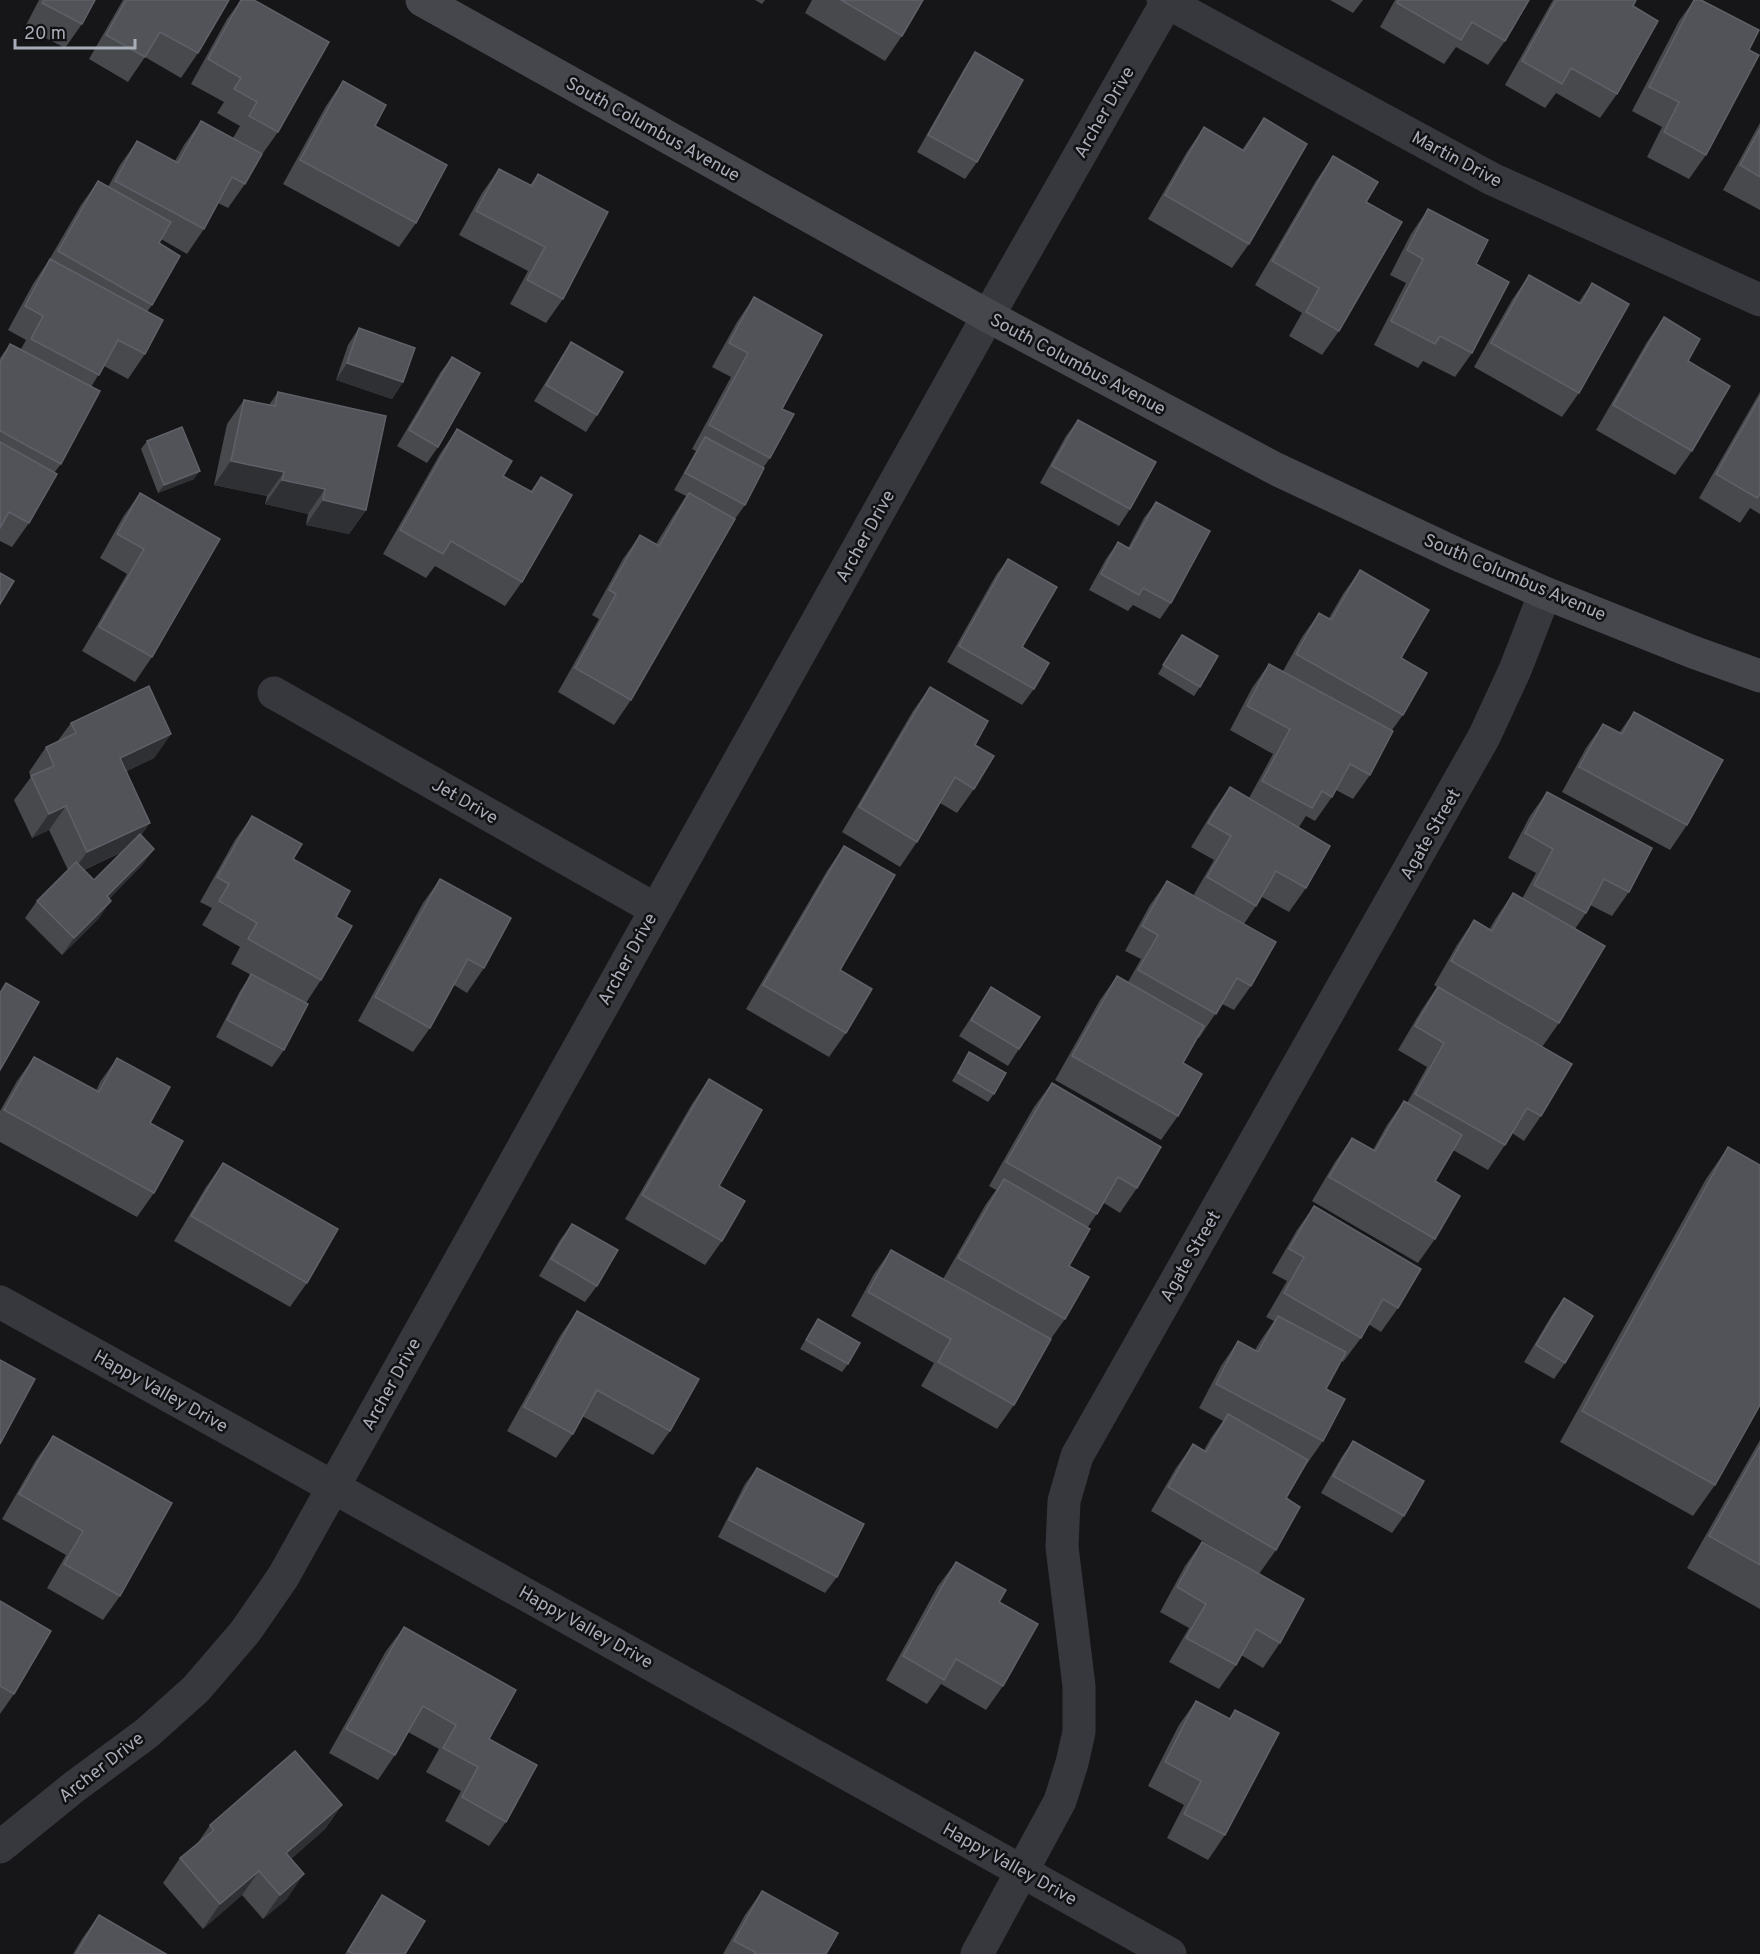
<svg xmlns="http://www.w3.org/2000/svg" width="1760" height="1954" viewBox="0 0 1760 1954" font-family="Overpass,sans-serif">
	<rect width="100%" height="100%" fill="#161618"/>
	<g fill="none" stroke-linecap="round" stroke-linejoin="round">
		<!-- minor -->
		<g stroke="#37383d" stroke-width="33">
			<path d="M1163 0 1492 179 1760 300"/>
			<path d="M274 693 655 909"/>
			<path d="M333 1487 1170 1954"/>
			<path d="M977 1954 1060 1801 1072 1763 1079 1732V1686L1062 1547 1064 1501 1077 1456 1484 737 1515 670 1545 593"/>
		</g>
		<!-- tertiary -->
		<g stroke="#37383d" stroke-width="33">
			<path d="M0 1302 333 1487"/>
			<path d="M0 1847 74 1787 147 1733 196 1689 245 1632 283 1577 988 316 1168 0"/>
		</g>
		<!-- secondary -->
		<path stroke="#45474d" stroke-width="33" d="M422 0 988 316 1276 469 1463 557 1545 593 1693 652 1760 676"/>
	</g>
	<!-- wall -->
	<g fill="#47494d" fill-rule="evenodd">
		<path d="M39 0H95L82 24 65 48 25 27Z"/>
		<path d="M123 0H229L198 53 181 78 145 57 128 82 89 59Z"/>
		<path d="M241 0H254L278 132 261 156 245 184 228 208 218 203 204 229 187 254 161 239 159 243 152 305 147 312 145 354 128 379 104 366 91 387 61 464 54 473 29 523 12 547 0 541V358L10 344 21 349 26 340 8 330 33 284 49 260 81 205 98 181 108 187 120 165 137 141 175 161 184 145 201 121 233 138 240 126 217 113 224 102 191 84 227 19Z"/>
		<path d="M755 0H765L762 4Z"/>
		<path d="M812 0H923L902 36 885 61 805 13Z"/>
		<path d="M1330 0H1363L1353 13Z"/>
		<path d="M1395 0H1529L1505 41 1488 65 1456 47 1444 64 1380 27Z"/>
		<path d="M1553 0H1636L1633 6 1617 94 1600 118 1556 93 1545 108 1505 85Z"/>
		<path d="M1694 0H1701L1749 50 1706 155 1689 179 1647 157 1662 127 1632 111 1679 21Z"/>
		<path d="M975 52 977 162 965 179 917 152 964 69Z"/>
		<path d="M343 81 375 126 416 223 399 247 283 184 326 106Z"/>
		<path d="M1264 118 1249 244 1232 268 1148 219 1187 152 1204 127 1242 150Z"/>
		<path d="M1760 123V210L1723 190Z"/>
		<path d="M1333 156 1339 331 1322 355 1289 336 1302 313 1255 285 1316 181Z"/>
		<path d="M499 169 530 185 538 174 563 299 546 323 510 304 528 271 459 235 482 193Z"/>
		<path d="M1428 209 1476 264 1472 353 1455 377 1423 361 1418 368 1374 345 1406 283 1390 275 1411 234Z"/>
		<path d="M1529 275 1578 303 1592 283 1579 393 1562 417 1474 367 1512 300Z"/>
		<path d="M754 297 782 409 770 458 763 468 745 505 735 519 631 700 614 725 558 692 599 619 592 615 623 559 640 535 656 544 672 518 686 496 674 490 696 451 692 449 731 377 712 367 737 322Z"/>
		<path d="M1664 317 1688 361 1692 451 1675 475 1596 430 1647 342Z"/>
		<path d="M359 328 403 382 392 399 336 380 348 345Z"/>
		<path d="M571 342 597 415 586 432 534 401 560 359Z"/>
		<path d="M452 357 438 447 427 463 397 446 440 373Z"/>
		<path d="M278 392 366 510 349 534 306 525 308 514 265 504 267 496 214 485 227 424 244 400 269 405Z"/>
		<path d="M1760 392V514L1750 508 1740 523 1699 498Z"/>
		<path d="M1078 420 1130 509 1119 526 1040 483 1066 436Z"/>
		<path d="M457 429 503 476 531 491 541 477 522 582 505 606 435 566 426 578 383 554 440 454Z"/>
		<path d="M147 441 194 479 158 493 141 449Z"/>
		<path d="M140 493 152 657 135 682 82 651 127 574 100 558 123 517Z"/>
		<path d="M1156 502 1171 603 1160 619 1133 605 1128 611 1089 590 1106 559 1118 542 1128 548 1144 518Z"/>
		<path d="M1008 559 1022 647 1034 689 1022 705 947 662 996 575Z"/>
		<path d="M1360 570 1401 658 1403 715 1392 730 1370 775 1353 799 1336 790 1332 797 1315 821 1306 816 1299 827 1306 888 1289 912 1262 897 1244 924 1251 986 1234 1010 1222 1004 1199 1038 1198 1037 1183 1063 1178 1116 1161 1140 1055 1080 1100 1000 1117 976 1128 982 1141 959 1125 951 1150 905 1167 881 1193 896 1214 860 1191 847 1213 811 1230 787 1249 798 1273 754 1230 730 1252 688 1269 664 1283 671 1302 637 1319 613 1329 618 1343 594Z"/>
		<path d="M1182 635 1200 687 1194 696 1158 674Z"/>
		<path d="M930 687 975 745 974 789 957 813 940 803 917 842 900 867 842 832 913 711Z"/>
		<path d="M1634 712 1687 825 1670 850 1562 792 1586 748 1603 724 1619 733Z"/>
		<path d="M71 723 171 734 154 758 127 771 141 836 154 849 142 865 109 899 99 918 62 955 25 918 37 901 68 870 49 830 32 838 14 800 31 777 29 772 46 747 57 742ZM121 853 94 880 84 870 116 855Z"/>
		<path d="M1547 792 1629 892 1612 916 1590 905 1586 913 1575 929 1559 1023 1542 1047 1541 1116 1524 1141 1512 1133 1505 1145 1488 1170 1453 1150 1435 1181V1239L1418 1263 1312 1201 1335 1162 1352 1138 1373 1150 1387 1125 1404 1101 1407 1103 1427 1067 1398 1050 1421 1011 1437 987 1434 985 1457 945 1474 920 1489 930 1496 918 1513 893 1522 899 1536 873 1508 858 1530 816Z"/>
		<path d="M252 816 293 859 336 917 321 980 306 1003 284 1050 272 1067 216 1037 240 991 251 975 231 964 240 947 202 925 212 908 200 902 235 840Z"/>
		<path d="M844 846 840 970 846 1033 829 1057 746 1009 827 871Z"/>
		<path d="M440 879 484 968 467 993 454 985 430 1028 413 1052 358 1021 423 903Z"/>
		<path d="M991 987 1019 1049 1008 1066 959 1036Z"/>
		<path d="M969 1052 994 1094 988 1102 952 1081Z"/>
		<path d="M34 1057 96 1091 100 1082 117 1058 150 1123 154 1193 137 1217 0 1142V1111L17 1081Z"/>
		<path d="M709 1079 719 1186 722 1241 705 1265 625 1219 692 1104Z"/>
		<path d="M1052 1083 1137 1188 1120 1213 1104 1203 1088 1227 1069 1266 1065 1319 1050 1340 1014 1405 997 1429 921 1386 934 1363 851 1316 874 1274 891 1250 943 1279 986 1204 996 1190 989 1186 1034 1107Z"/>
		<path d="M1728 1147 1715 1485 1693 1516 1560 1442 1706 1179Z"/>
		<path d="M223 1163 307 1283 290 1307 174 1241 206 1187Z"/>
		<path d="M1314 1206 1398 1308 1381 1332 1368 1324 1361 1338 1343 1362 1341 1360 1326 1389 1323 1441 1306 1465 1286 1498 1276 1550 1259 1574 1151 1511 1176 1468 1193 1444 1204 1450 1211 1438 1223 1421 1199 1408 1221 1366 1238 1341 1255 1350 1261 1340 1274 1321 1266 1317 1287 1281 1272 1273 1297 1230Z"/>
		<path d="M572 1224 597 1286 585 1302 539 1276 560 1240Z"/>
		<path d="M1564 1298 1565 1363 1554 1379 1524 1362 1552 1315Z"/>
		<path d="M577 1311 670 1431 653 1455 582 1416 573 1434 556 1458 507 1431 560 1336Z"/>
		<path d="M818 1319 848 1364 842 1372 800 1349Z"/>
		<path d="M53 1436 120 1596 103 1620 47 1588 66 1555 2 1519 36 1460Z"/>
		<path d="M1760 1440V1609L1687 1568Z"/>
		<path d="M1353 1441 1404 1516 1392 1533 1321 1493 1341 1458Z"/>
		<path d="M757 1468 837 1577 825 1593 718 1537 745 1484Z"/>
		<path d="M1202 1542 1280 1643 1263 1668 1241 1655 1236 1665 1219 1689 1169 1662 1189 1628 1160 1612 1185 1566Z"/>
		<path d="M956 1562 999 1602 1003 1686 986 1710 941 1684 927 1704 886 1680 938 1586Z"/>
		<path d="M0 1601 14 1694 0 1714Z"/>
		<path d="M404 1627 489 1739 506 1822 489 1846 445 1821 461 1791 426 1772 439 1749 408 1732 395 1755 378 1780 329 1753 386 1651Z"/>
		<path d="M1196 1701 1229 1719 1235 1710 1225 1835 1208 1860 1167 1838 1184 1805 1148 1786 1179 1725Z"/>
		<path d="M342 1805 325 1829 291 1859 287 1899 263 1919 242 1895 203 1929 163 1883 180 1858 197 1844 210 1825Z"/>
		<path d="M762 1891 826 1954H723L745 1915Z"/>
		<path d="M382 1895 405 1954H345L371 1912Z"/>
		<path d="M99 1915 166 1954H73L82 1939Z"/>
	</g>
	<!-- shaded-wall -->
	<g fill="#2f3033">
		<path d="M347 363 403 382 392 399 336 380Z"/>
		<path d="M231 461 284 472 267 496 214 485Z"/>
		<path d="M200 471 194 479 158 493 164 485Z"/>
		<path d="M282 480 325 489 308 514 265 504Z"/>
		<path d="M323 500 366 510 349 534 306 525Z"/>
		<path d="M171 734 154 758 103 782 120 758Z"/>
		<path d="M66 806 49 830 32 838 49 814Z"/>
		<path d="M150 823 133 847 70 876 87 852Z"/>
		<path d="M154 849 142 865 95 913 107 896Z"/>
		<path d="M111 901 99 918 62 955 74 938Z"/>
		<path d="M342 1805 325 1829 269 1878 286 1853Z"/>
		<path d="M259 1871 242 1895 203 1929 220 1904Z"/>
		<path d="M304 1874 287 1899 263 1919 280 1895Z"/>
	</g>
	<!-- building -->
	<g fill="#525359" stroke="#5f6168" stroke-width="1.5">
		<path d="M44 0H95L82 24 42 3Z"/>
		<path d="M126 0H229L198 53 160 32 145 57 106 35Z"/>
		<path d="M241 0H254L329 42 278 132 249 116 257 102 234 89 241 78 208 59Z"/>
		<path d="M841 0H923L902 36Z"/>
		<path d="M1398 0H1529L1505 41 1472 22 1461 40 1397 3Z"/>
		<path d="M1556 0H1636L1633 6 1658 21 1617 94 1571 68 1562 84 1522 61Z"/>
		<path d="M1694 0H1701L1759 30 1749 50 1759 55 1706 155 1664 132 1679 102 1649 87Z"/>
		<path d="M975 52 1023 80 977 162 928 135Z"/>
		<path d="M343 81 386 105 375 126 447 165 416 223 300 160Z"/>
		<path d="M1264 118 1307 144 1249 244 1165 195 1204 127 1244 151Z"/>
		<path d="M201 121 262 154 245 184 232 177 204 229 115 181 137 141 178 163Z"/>
		<path d="M1760 129V177L1740 165Z"/>
		<path d="M1333 156 1378 182 1366 202 1402 222 1339 331 1306 312 1319 288 1272 261Z"/>
		<path d="M499 169 532 186 538 174 608 212 563 299 527 280 545 247 476 211Z"/>
		<path d="M98 181 171 222 159 243 180 256 152 305 58 251Z"/>
		<path d="M1428 209 1488 240 1476 264 1509 282 1472 353 1440 336 1435 344 1391 321 1423 259 1407 250Z"/>
		<path d="M50 259 163 320 145 354 118 340 99 375 31 339 43 316 25 306Z"/>
		<path d="M1529 275 1581 304 1592 283 1629 304 1579 393 1491 343Z"/>
		<path d="M754 297 822 335 782 409 794 414 770 458 709 425 748 353 729 343Z"/>
		<path d="M1664 317 1700 339 1688 361 1730 386 1692 451 1613 405Z"/>
		<path d="M359 328 415 348 403 382 347 363Z"/>
		<path d="M571 342 623 372 597 415 546 385Z"/>
		<path d="M10 344 100 391 61 464 0 431V363Z"/>
		<path d="M452 357 480 373 438 447 409 430Z"/>
		<path d="M278 392 386 416 366 510 323 500 325 489 282 480 284 472 231 461 244 400 275 406Z"/>
		<path d="M1760 397V494L1757 498 1716 474Z"/>
		<path d="M1078 420 1156 462 1130 509 1052 466Z"/>
		<path d="M182 427 200 471 164 485 147 441Z"/>
		<path d="M457 429 512 461 503 476 532 492 541 477 572 495 522 582 451 541 443 554 400 530Z"/>
		<path d="M705 437 764 468 745 505 685 473Z"/>
		<path d="M0 442 57 474 29 523 9 512 0 528Z"/>
		<path d="M140 493 220 539 152 657 99 627 144 549 117 534Z"/>
		<path d="M689 493 735 519 631 700 575 668 616 594 609 590 640 535 659 546Z"/>
		<path d="M1156 502 1210 531 1171 603 1143 588 1139 595 1101 574 1118 542 1130 549Z"/>
		<path d="M1008 559 1057 587 1022 647 1049 663 1034 689 959 646Z"/>
		<path d="M1360 570 1429 610 1401 658 1427 673 1403 715 1296 654 1319 613 1331 620Z"/>
		<path d="M0 573 14 581 0 604Z"/>
		<path d="M1182 635 1218 656 1200 687 1163 665Z"/>
		<path d="M1269 664 1393 731 1370 775 1350 764 1332 797 1322 791 1312 808 1262 781 1290 729 1247 706Z"/>
		<path d="M149 686 171 734 120 758 150 823 87 852 66 806 49 814 31 776 54 766 46 747 76 733 71 723Z"/>
		<path d="M930 687 988 721 975 745 994 756 974 789 955 777 917 842 859 807Z"/>
		<path d="M1634 712 1723 760 1687 825 1579 767 1603 724 1622 734Z"/>
		<path d="M1230 787 1330 846 1306 888 1276 871 1256 906 1207 877 1231 836 1208 823Z"/>
		<path d="M1547 792 1652 848 1629 892 1604 879 1586 913 1534 885 1553 849 1525 833Z"/>
		<path d="M252 816 302 844 293 859 350 891 336 917 352 926 321 980 248 939 257 923 219 901 229 884 217 877Z"/>
		<path d="M140 834 154 849 107 896 111 901 74 938 37 901 76 862 94 880Z"/>
		<path d="M844 846 895 875 840 970 872 989 846 1033 763 985Z"/>
		<path d="M440 879 511 918 484 968 468 959 430 1028 375 997Z"/>
		<path d="M1167 881 1276 942 1251 986 1237 978 1216 1014 1138 970 1158 935 1142 926Z"/>
		<path d="M1513 893 1605 946 1559 1023 1451 961 1474 920 1492 931Z"/>
		<path d="M251 974 308 1004 284 1050 227 1020Z"/>
		<path d="M1117 976 1204 1026 1183 1063 1202 1074 1178 1116 1072 1056Z"/>
		<path d="M6 983 39 1002 0 1070V993Z"/>
		<path d="M991 987 1040 1017 1019 1049 971 1020Z"/>
		<path d="M1438 987 1572 1064 1541 1116 1527 1108 1505 1145 1415 1094 1444 1043 1415 1026Z"/>
		<path d="M969 1052 1006 1073 994 1094 958 1073Z"/>
		<path d="M34 1057 99 1092 117 1058 170 1087 150 1123 183 1141 154 1193 4 1110Z"/>
		<path d="M709 1079 762 1110 719 1186 745 1201 722 1241 642 1195Z"/>
		<path d="M1052 1083 1161 1147 1137 1188 1118 1177 1097 1214 1006 1162Z"/>
		<path d="M1404 1101 1462 1135 1435 1181 1460 1196 1435 1239 1329 1177 1352 1138 1375 1151Z"/>
		<path d="M1728 1147 1760 1165V1405L1715 1485 1582 1411Z"/>
		<path d="M223 1163 338 1229 307 1283 191 1216Z"/>
		<path d="M1004 1179 1090 1229 1069 1266 1089 1277 1065 1319 958 1258Z"/>
		<path d="M1314 1206 1421 1269 1398 1308 1383 1299 1361 1338 1284 1293 1304 1257 1289 1249Z"/>
		<path d="M572 1224 618 1250 597 1286 551 1259Z"/>
		<path d="M891 1250 1051 1339 1014 1405 938 1362 951 1339 868 1292Z"/>
		<path d="M1564 1298 1593 1316 1565 1363 1536 1345Z"/>
		<path d="M577 1311 699 1379 670 1431 597 1390 573 1434 524 1407Z"/>
		<path d="M1278 1316 1346 1352 1326 1389 1345 1399 1323 1441 1216 1384 1238 1341 1258 1352Z"/>
		<path d="M818 1319 860 1343 848 1364 806 1340Z"/>
		<path d="M0 1360 35 1379 0 1444Z"/>
		<path d="M1228 1414 1308 1460 1286 1498 1300 1507 1276 1550 1168 1487 1193 1444 1206 1452Z"/>
		<path d="M53 1436 172 1503 120 1596 64 1564 83 1531 19 1494Z"/>
		<path d="M1353 1441 1424 1481 1404 1516 1333 1476Z"/>
		<path d="M1760 1446V1565L1709 1536Z"/>
		<path d="M757 1468 864 1524 837 1577 729 1520Z"/>
		<path d="M1202 1542 1304 1599 1280 1643 1256 1629 1236 1665 1186 1638 1206 1604 1177 1587Z"/>
		<path d="M956 1562 1006 1590 999 1602 1038 1624 1003 1686 956 1659 944 1680 903 1656Z"/>
		<path d="M0 1601 51 1631 14 1694 0 1686Z"/>
		<path d="M404 1627 516 1690 489 1739 537 1765 506 1822 462 1797 478 1767 443 1748 456 1725 423 1706 395 1755 346 1729Z"/>
		<path d="M1196 1701 1230 1719 1235 1710 1279 1733 1225 1835 1184 1814 1201 1781 1165 1762Z"/>
		<path d="M295 1751 342 1805 286 1853 304 1874 280 1895 259 1871 220 1904 180 1858 214 1830 210 1825Z"/>
		<path d="M762 1891 838 1933 826 1954H754L755 1952 734 1941Z"/>
		<path d="M382 1895 425 1921 405 1954H353L348 1951Z"/>
		<path d="M99 1915 166 1954H76Z"/>
	</g>
	<g text-anchor="middle" stroke-width="5" stroke-linejoin="round" paint-order="stroke">
		<!-- street labels -->
		<g font-size="18" fill="#a8adb8" stroke="#111113">
			<text transform="translate(1104 112) rotate(-60)" y="6">Archer Drive</text>
			<text transform="translate(653 129) rotate(29)" y="6">South Columbus Avenue</text>
			<text transform="translate(1457 159) rotate(28)" y="6">Martin Drive</text>
			<text transform="translate(1078 364) rotate(28)" y="6">South Columbus Avenue</text>
			<text transform="translate(865 536) rotate(-61)" y="6">Archer Drive</text>
			<text transform="translate(1515 577) rotate(23)" y="6">South Columbus Avenue</text>
			<text transform="translate(465 801) rotate(30)" y="6">Jet Drive</text>
			<text transform="translate(1430 834) rotate(-60)" y="6">Agate Street</text>
			<text transform="translate(627 959) rotate(-61)" y="6">Archer Drive</text>
			<text transform="translate(1190 1256) rotate(-60)" y="6">Agate Street</text>
			<text transform="translate(391 1384) rotate(-61)" y="6">Archer Drive</text>
			<text transform="translate(161 1391) rotate(29)" y="6">Happy Valley Drive</text>
			<text transform="translate(586 1627) rotate(29)" y="6">Happy Valley Drive</text>
			<text transform="translate(101 1767) rotate(-38)" y="6">Archer Drive</text>
			<text transform="translate(1010 1864) rotate(29)" y="6">Happy Valley Drive</text>
		</g>
	</g>
	<!-- scale -->
	<path d="M15 39v9h120v-9" fill="none" stroke="#a8adb8" stroke-width="3"/>
	<text x="24" y="39" font-size="18" fill="#a8adb8" stroke="#111113" stroke-width="4.5" paint-order="stroke">20 m</text>
</svg>
